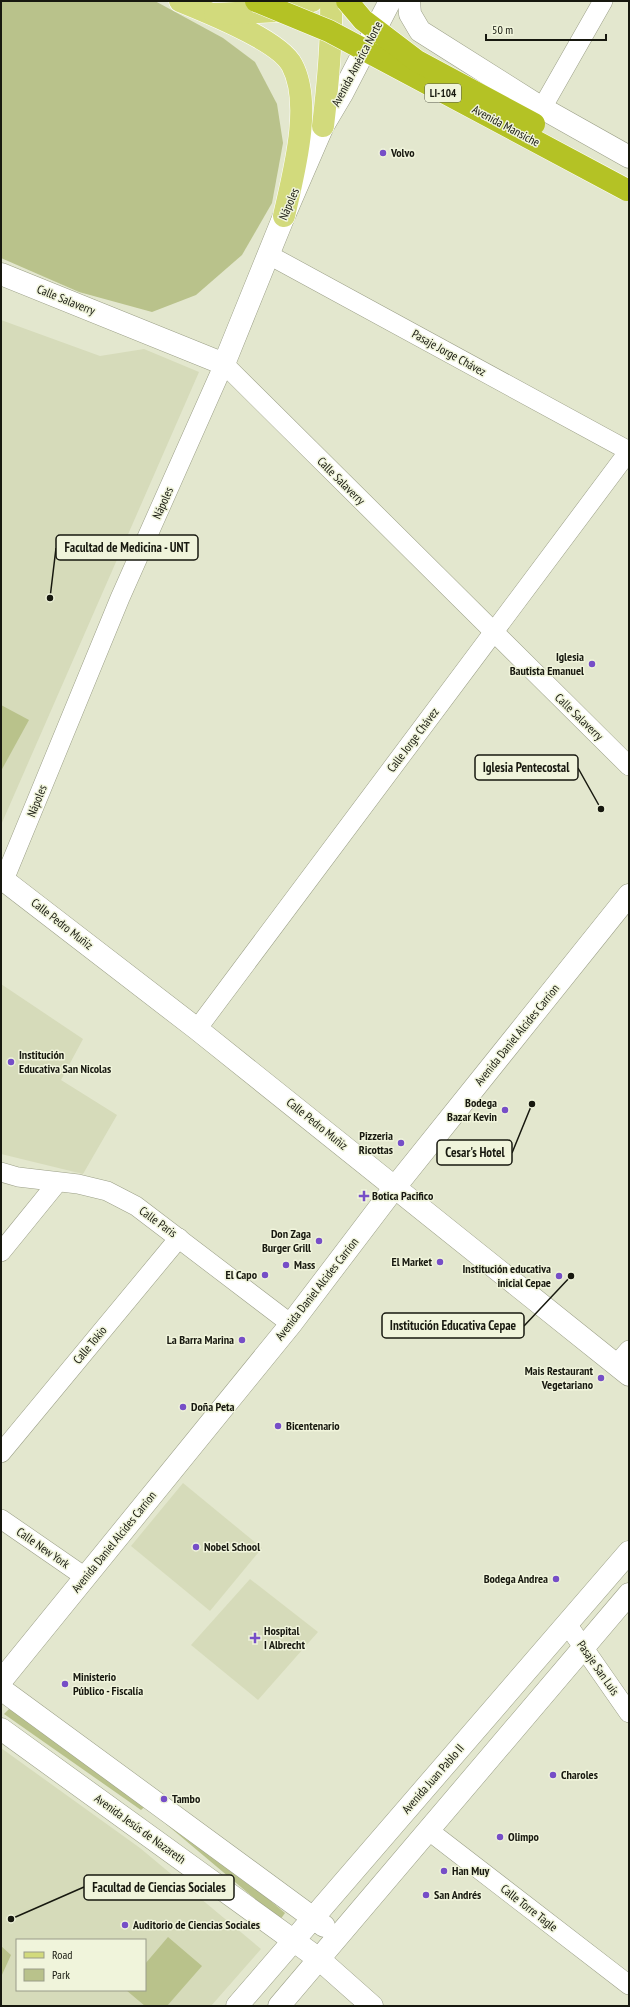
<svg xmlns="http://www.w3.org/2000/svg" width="630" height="2007" viewBox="0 0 630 2007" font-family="'PT Sans Narrow',sans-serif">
	<rect width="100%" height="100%" fill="#e3e7ce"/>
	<!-- built -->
	<g fill="#d6dbba" fill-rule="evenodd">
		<path d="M1 320 100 356 144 349 199 372 1 825Z"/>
		<path d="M1 984 83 1039 61 1080 117 1115 83 1174 1 1154Z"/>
		<path d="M183 1483 262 1548 210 1611 131 1546Z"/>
		<path d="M250 1579 318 1632 258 1700 191 1645Z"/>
		<path d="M1 1748 140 1848 261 1949 211 2006H1ZM17 1940H145V1990H17Z"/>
	</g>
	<!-- green -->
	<g fill="#b9c28b">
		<path d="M1 1H155L223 38 255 62 277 104 283 143 272 203 242 255 196 295 152 312 79 292 1 258Z"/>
		<path d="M1 705 29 720 1 771Z"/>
		<path d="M14 1704 150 1802 141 1810 4 1714Z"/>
		<path d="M171 1817 285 1913 280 1920 166 1824Z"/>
		<path d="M168 1937 202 1966 167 2006H145L126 1990H145V1964Z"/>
		<path d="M1 1946 11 1955 1 1977Z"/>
	</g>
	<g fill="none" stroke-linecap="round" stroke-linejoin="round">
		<!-- street casing -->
		<g stroke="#9b9f87" stroke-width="20">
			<g id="street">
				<path d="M542 108 603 1"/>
				<path d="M269 255 629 451"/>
				<path d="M4 880 120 598 224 364 629 766"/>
				<path d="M197 1029 629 451"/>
				<path d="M1 1172 18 1177 78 1184 107 1191 136 1206 291 1324"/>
				<path d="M1 1252 57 1183"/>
				<path d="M616 1365 629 1350"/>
				<path d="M1 1453 179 1238"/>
				<path d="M1 1519 85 1577"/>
				<path d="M567 1624 629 1713"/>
				<path d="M428 1830 629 1985"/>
			</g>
		</g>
		<!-- secondary casing -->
		<g stroke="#9b9f87" stroke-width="23">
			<g id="secondary">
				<path d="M409 1 410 14 420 31 542 108 629 157"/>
				<path d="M1 274 224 364 284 216 323 126 342 94 390 1"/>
				<path d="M1 878 197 1029 629 1375"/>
				<path d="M1 1681 291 1324 395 1187 629 895"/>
				<path d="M1 1689 324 1926"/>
				<path d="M1 1729 319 1959 372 2006"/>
				<path d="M237 2006 629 1552"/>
				<path d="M279 2006 629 1594"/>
			</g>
		</g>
		<!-- primary casing -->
		<g stroke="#fff" stroke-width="23">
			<g id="primary">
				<path d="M180 1C207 12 279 40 292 65 313 104 293 175 284 216"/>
				<path d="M215 14 278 11 312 1"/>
				<path d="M323 126C328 84 332 43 331 1"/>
			</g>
		</g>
		<!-- street -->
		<use href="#street" stroke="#fff" stroke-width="19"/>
		<!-- secondary -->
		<use href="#secondary" stroke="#fff" stroke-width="22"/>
		<!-- primary -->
		<use href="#primary" stroke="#d2da7c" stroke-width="22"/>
		<!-- highway-bridge casing -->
		<g stroke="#fff" stroke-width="23" stroke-linecap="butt">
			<g id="highway-bridge">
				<path d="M256 1 329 31 627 190"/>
				<path d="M347 1 363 20 417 61 534 124"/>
			</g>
		</g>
		<!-- highway-bridge -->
		<use href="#highway-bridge" stroke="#b4c225" stroke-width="22"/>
	</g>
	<!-- markers -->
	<g fill="#764ec7" stroke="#f0f4db" stroke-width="1.5">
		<circle cx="383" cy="153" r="4"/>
		<circle cx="592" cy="664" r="4"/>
		<circle cx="11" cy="1062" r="4"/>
		<circle cx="505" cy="1110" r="4"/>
		<circle cx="401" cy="1143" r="4"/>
		<path d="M362 1190h4v4h4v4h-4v4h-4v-4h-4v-4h4z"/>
		<circle cx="319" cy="1241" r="4"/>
		<circle cx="440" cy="1262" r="4"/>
		<circle cx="286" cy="1265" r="4"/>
		<circle cx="265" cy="1275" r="4"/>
		<circle cx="559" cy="1276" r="4"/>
		<circle cx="242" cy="1340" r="4"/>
		<circle cx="601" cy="1378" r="4"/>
		<circle cx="183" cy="1407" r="4"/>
		<circle cx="278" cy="1426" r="4"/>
		<circle cx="196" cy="1547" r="4"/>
		<circle cx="556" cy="1579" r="4"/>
		<path d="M253 1632h4v4h4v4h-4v4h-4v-4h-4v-4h4z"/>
		<circle cx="65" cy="1684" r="4"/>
		<circle cx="553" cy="1775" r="4"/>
		<circle cx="164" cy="1799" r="4"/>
		<circle cx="500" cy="1837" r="4"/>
		<circle cx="444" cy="1871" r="4"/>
		<circle cx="426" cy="1895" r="4"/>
		<circle cx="125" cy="1925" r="4"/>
	</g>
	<g text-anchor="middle" stroke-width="3" stroke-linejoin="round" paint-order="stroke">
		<!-- shield labels -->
		<rect fill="#f0f4db" stroke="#585a4c" stroke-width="1" x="425" y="84" width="36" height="18" rx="3"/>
		<g font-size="11" font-weight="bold" fill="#17180f">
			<text x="443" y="97">LI-104</text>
		</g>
		<!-- street labels -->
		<g font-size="12" fill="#17180f" stroke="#f0f4db">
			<text transform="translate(357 64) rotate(-62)" y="4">Avenida América Norte</text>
			<text transform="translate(506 126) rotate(28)" y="4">Avenida Mansiche</text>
			<text transform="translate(289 204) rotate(-67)" y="4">Nápoles</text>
			<text transform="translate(66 300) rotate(22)" y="4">Calle Salaverry</text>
			<text transform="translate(449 353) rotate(29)" y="4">Pasaje Jorge Chávez</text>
			<text transform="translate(341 481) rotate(45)" y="4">Calle Salaverry</text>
			<text transform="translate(163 503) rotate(-66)" y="4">Nápoles</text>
			<text transform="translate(579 717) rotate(44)" y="4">Calle Salaverry</text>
			<text transform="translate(413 740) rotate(-53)" y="4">Calle Jorge Chávez</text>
			<text transform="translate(37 801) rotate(-68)" y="4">Nápoles</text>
			<text transform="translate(62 924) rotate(38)" y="4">Calle Pedro Muñiz</text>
			<text transform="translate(517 1035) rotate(-51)" y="4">Avenida Daniel Alcides Carrion</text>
			<text transform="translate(317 1124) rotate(39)" y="4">Calle Pedro Muñiz</text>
			<text transform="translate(158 1222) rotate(36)" y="4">Calle Paris</text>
			<text transform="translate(317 1289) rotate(-52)" y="4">Avenida Daniel Alcides Carrion</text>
			<text transform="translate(90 1345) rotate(-50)" y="4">Calle Tokio</text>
			<text transform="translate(114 1542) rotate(-51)" y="4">Avenida Daniel Alcides Carrion</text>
			<text transform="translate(43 1548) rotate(35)" y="4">Calle New York</text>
			<text transform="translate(598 1668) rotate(55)" y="4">Pasaje San Luis</text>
			<text transform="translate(433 1779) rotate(-49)" y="4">Avenida Juan Pablo II</text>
			<text transform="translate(140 1829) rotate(36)" y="4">Avenida Jesús de Nazareth</text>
			<text transform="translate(529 1908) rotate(38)" y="4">Calle Torre Tagle</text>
		</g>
		<!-- poi labels -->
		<g font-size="12" font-weight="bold" fill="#17180f" stroke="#f0f4db" text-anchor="start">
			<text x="391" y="157">Volvo</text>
			<text x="584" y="661" text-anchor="end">Iglesia<tspan x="584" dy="14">Bautista Emanuel</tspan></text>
			<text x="19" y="1059">Institución<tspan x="19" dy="14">Educativa San Nicolas</tspan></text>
			<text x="497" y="1107" text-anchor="end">Bodega<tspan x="497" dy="14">Bazar Kevin</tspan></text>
			<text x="393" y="1140" text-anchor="end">Pizzeria<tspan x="393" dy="14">Ricottas</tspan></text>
			<text x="372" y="1200">Botica Pacifico</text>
			<text x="311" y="1238" text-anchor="end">Don Zaga<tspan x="311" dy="14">Burger Grill</tspan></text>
			<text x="432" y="1266" text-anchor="end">El Market</text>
			<text x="294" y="1269">Mass</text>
			<text x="551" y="1273" text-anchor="end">Institución educativa<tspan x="551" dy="14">inicial Cepae</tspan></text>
			<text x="257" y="1279" text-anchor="end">El Capo</text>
			<text x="234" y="1344" text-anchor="end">La Barra Marina</text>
			<text x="593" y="1375" text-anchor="end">Mais Restaurant<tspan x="593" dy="14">Vegetariano</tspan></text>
			<text x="191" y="1411">Doña Peta</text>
			<text x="286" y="1430">Bicentenario</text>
			<text x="204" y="1551">Nobel School</text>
			<text x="548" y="1583" text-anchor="end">Bodega Andrea</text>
			<text x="264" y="1635">Hospital<tspan x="264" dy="14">I Albrecht</tspan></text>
			<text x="73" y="1681">Ministerio<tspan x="73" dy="14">Público - Fiscalía</tspan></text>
			<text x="561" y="1779">Charoles</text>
			<text x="172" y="1803">Tambo</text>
			<text x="508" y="1841">Olimpo</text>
			<text x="452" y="1875">Han Muy</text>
			<text x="434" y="1899">San Andrés</text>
			<text x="133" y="1929">Auditorio de Ciencias Sociales</text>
		</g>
	</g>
	<!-- callouts -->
	<path fill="none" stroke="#17180f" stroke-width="1.5" d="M50 598L56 548M601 809L578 768M532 1104L512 1153M571 1276L524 1326M11 1919L84 1887"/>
	<g fill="#17180f" stroke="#f0f4db" stroke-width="1.5">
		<circle cx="50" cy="598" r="4"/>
		<circle cx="601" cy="809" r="4"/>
		<circle cx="532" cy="1104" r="4"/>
		<circle cx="571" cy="1276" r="4"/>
		<circle cx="11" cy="1919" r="4"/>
	</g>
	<g fill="#f0f4db" stroke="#17180f" stroke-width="1.5">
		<rect x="56" y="535" width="142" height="25" rx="4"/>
		<rect x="475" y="755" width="103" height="25" rx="4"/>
		<rect x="437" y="1140" width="75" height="25" rx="4"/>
		<rect x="382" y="1313" width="142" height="25" rx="4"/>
		<rect x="84" y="1875" width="150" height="25" rx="4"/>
	</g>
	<g font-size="13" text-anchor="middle" font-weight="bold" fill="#17180f">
		<text x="127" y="552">Facultad de Medicina - UNT</text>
		<text x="526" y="772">Iglesia Pentecostal</text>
		<text x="475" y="1157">Cesar's Hotel</text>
		<text x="453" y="1330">Institución Educativa Cepae</text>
		<text x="159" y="1892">Facultad de Ciencias Sociales</text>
	</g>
	<!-- border -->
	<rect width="630" height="2007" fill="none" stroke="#17180f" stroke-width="4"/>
	<!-- legend -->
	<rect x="16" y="1939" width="130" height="52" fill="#f0f4db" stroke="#999c89"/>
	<rect x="24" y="1952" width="20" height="6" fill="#d2da7c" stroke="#999c89"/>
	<text x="52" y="1959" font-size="12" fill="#17180f">Road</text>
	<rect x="24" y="1969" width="20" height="12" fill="#b9c28b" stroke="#999c89"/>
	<text x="52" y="1979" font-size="12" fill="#17180f">Park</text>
	<!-- scale -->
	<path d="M486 34v6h120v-6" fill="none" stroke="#17180f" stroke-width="2"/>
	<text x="492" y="34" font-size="12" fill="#17180f" stroke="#f0f4db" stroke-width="3" paint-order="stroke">50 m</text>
</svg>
